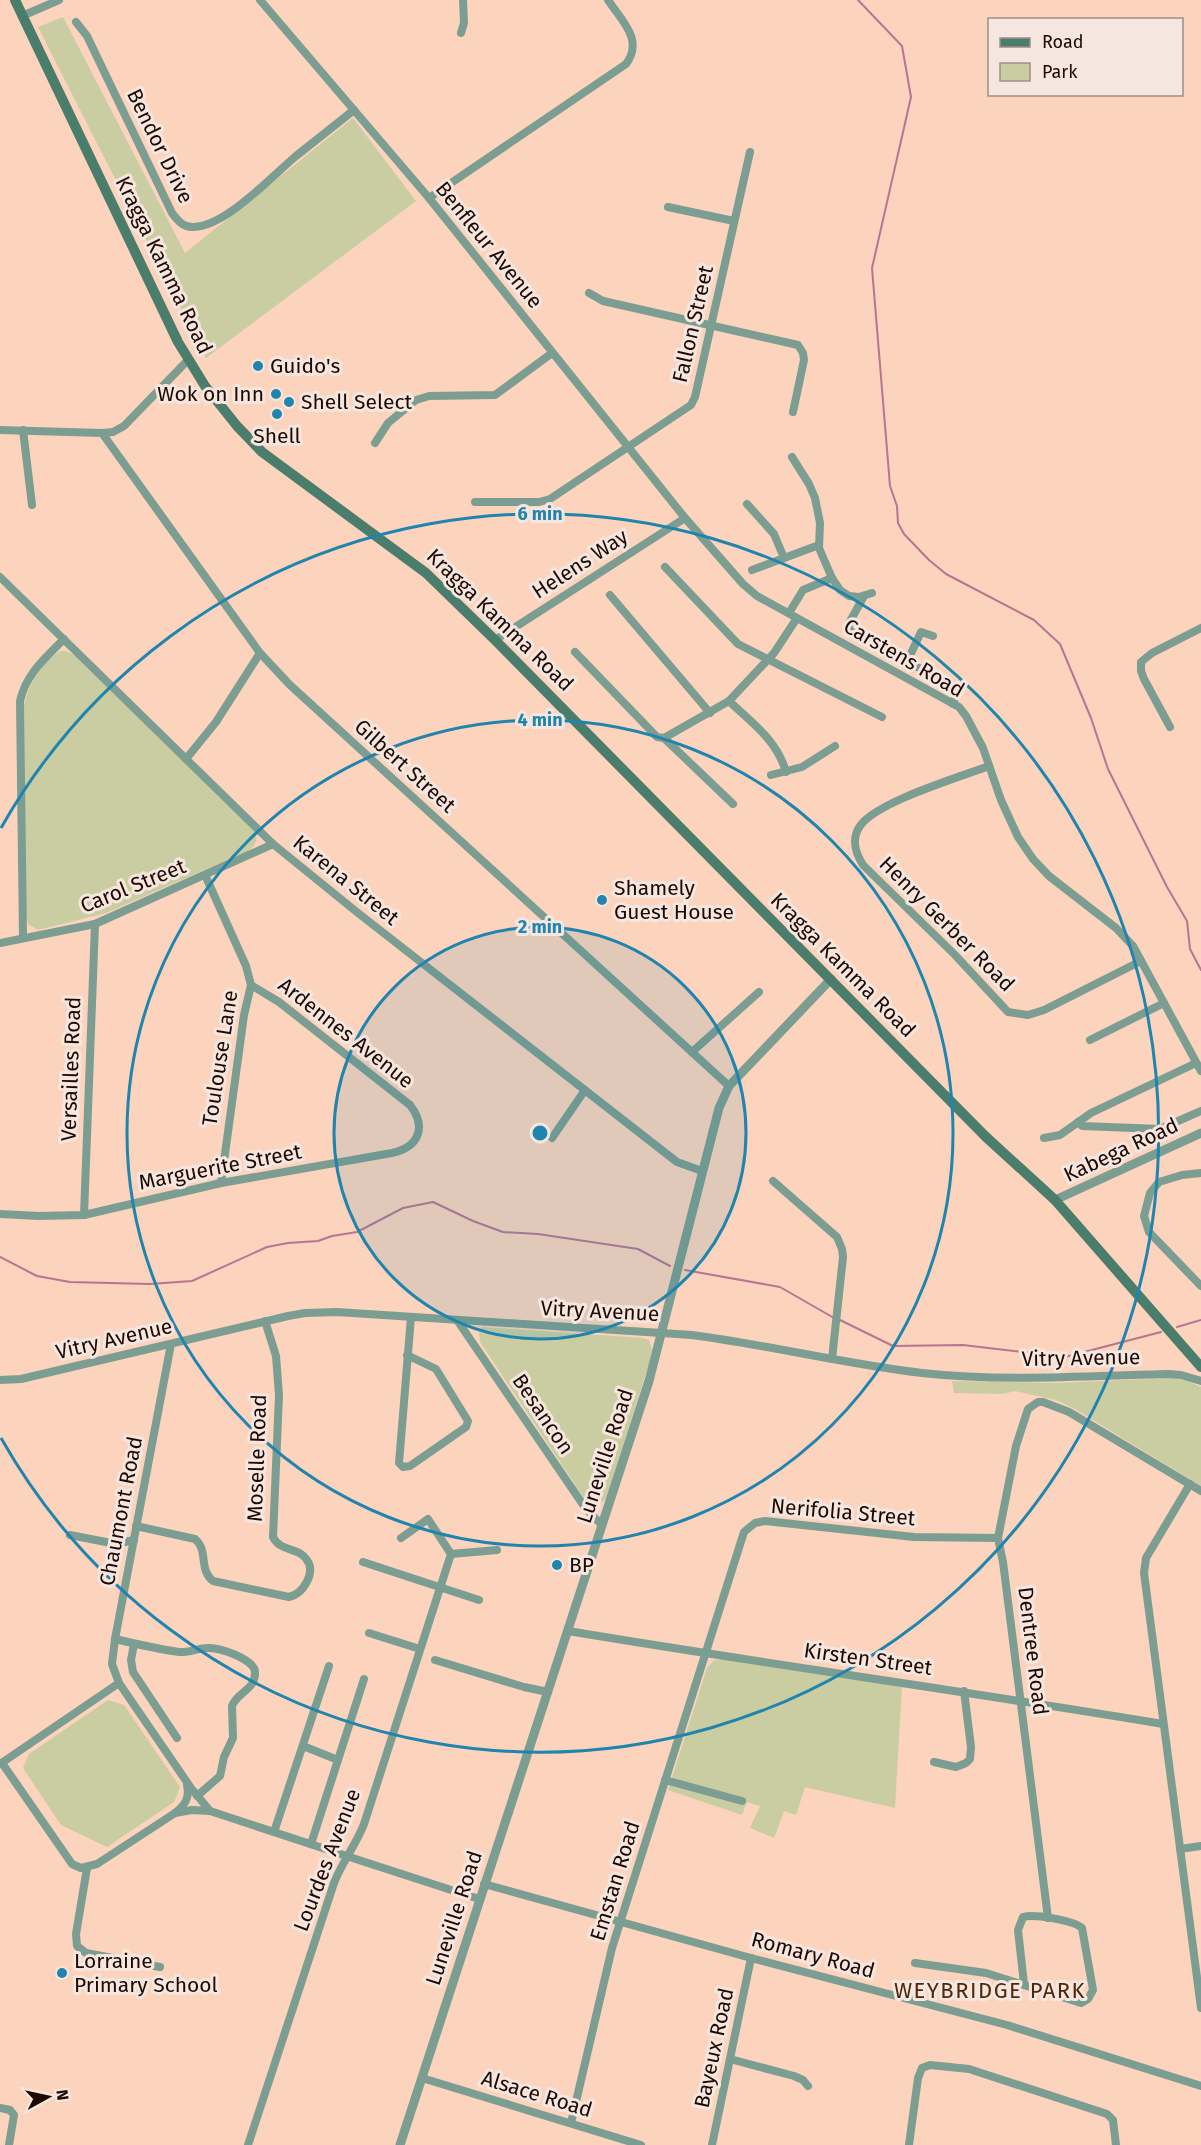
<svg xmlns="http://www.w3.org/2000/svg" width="1201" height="2145" viewBox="0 0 1201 2145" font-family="'Fira Sans',sans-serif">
	<rect width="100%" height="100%" fill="#fcd3bc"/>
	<!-- green -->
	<g fill="#c9cda1">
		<path d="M63 17 185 253 353 118 416 201 206 358 38 27Z"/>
		<path d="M61 651H66L74 655 253 829C259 838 256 846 248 851L106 913 38 930 28 924 26 915 24 706C28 685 41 661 61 651Z"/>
		<path d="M482 1327 643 1338 649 1340 652 1350 649 1364 607 1496 604 1501 594 1505 586 1501 480 1342 479 1331Z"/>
		<path d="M1174 1378 1188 1381 1201 1387V1486L1075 1409 1056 1400 1015 1391 1003 1394 954 1393 952 1381 1056 1383Z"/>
		<path d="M722 1659 902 1686 895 1808 805 1787 796 1815 784 1811 774 1838 750 1828 760 1806 747 1802 742 1815 668 1790 707 1668 714 1660Z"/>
		<path d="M108 1700 124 1705 180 1787 174 1802 107 1847 61 1825 23 1768 29 1754Z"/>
	</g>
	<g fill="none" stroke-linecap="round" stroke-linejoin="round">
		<!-- stream -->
		<g stroke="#b67693" stroke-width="2">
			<path d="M858 0 902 46 911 97 872 268 890 486 897 506 898 523 904 534 929 560 946 574 1034 620 1060 644 1091 718 1108 769 1167 887 1187 921 1190 949 1201 970"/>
			<path d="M0 1257 37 1276 70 1282 150 1284 192 1281 267 1247 288 1243 318 1241 332 1236 357 1232 403 1208 433 1202 473 1221 503 1232 538 1234 638 1249 670 1266"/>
			<path d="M685 1270 780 1287 834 1318"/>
			<path d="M840 1320 893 1346 963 1345 1065 1357 1161 1332"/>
			<path d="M1177 1327 1201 1320"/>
		</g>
		<!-- minor -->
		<g stroke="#7c9d91" stroke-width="8">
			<path d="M260 0 429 198 685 518 743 584 757 596 959 707 966 716 983 748 1001 800 1018 837 1033 859 1049 876 1116 928 1133 946 1201 1071"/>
			<path d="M22 16 59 0"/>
			<path d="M76 22 87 36 172 213C178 221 184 228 194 227 226 226 271 177 296 156 315 141 334 126 354 110"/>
			<path d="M461 33 464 23 463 0"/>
			<path d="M429 198 626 64C644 40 622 21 608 0"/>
			<path d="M668 207 734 221"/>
			<path d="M589 293 603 301 798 345 803 353 804 360 793 412"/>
			<path d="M0 430 102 433 113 432 124 426 188 360"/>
			<path d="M23 430 32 505"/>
			<path d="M102 433 260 653 290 685 729 1086"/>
			<path d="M375 443 388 423 416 400 429 396 495 395 552 353"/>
			<path d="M792 457 809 484 815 498 820 523 819 548 832 578 840 590 849 596 859 597 872 593"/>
			<path d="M475 502H539L550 499 691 405 695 397 750 152"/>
			<path d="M747 504 774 534 784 558"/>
			<path d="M665 567 738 644 882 717"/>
			<path d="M752 570 819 545"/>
			<path d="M0 577 273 844 358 913 677 1162 702 1171"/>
			<path d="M610 595 710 713"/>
			<path d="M864 596 848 625 850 630 855 635 958 688 953 704"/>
			<path d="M789 613 803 590 832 578"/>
			<path d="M495 640 685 518"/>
			<path d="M575 652 657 737 664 738 733 804"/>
			<path d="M907 662 921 632 933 636"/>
			<path d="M729 701C752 723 777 740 786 772"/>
			<path d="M1170 727 1144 679 1141 671V662L1152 653 1201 628"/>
			<path d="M664 738 729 701 774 653 797 618"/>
			<path d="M186 759 216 722 260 653"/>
			<path d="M989 766C960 777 876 802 860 826 851 839 855 852 863 865L955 955 1008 1012 1028 1015 1044 1010 1141 961"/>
			<path d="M771 775 802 767 835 746"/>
			<path d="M205 875 246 966 251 985 244 1015 221 1183"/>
			<path d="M23 938 20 701C26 674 45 658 64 639"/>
			<path d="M0 943 95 924 273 844"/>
			<path d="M1090 1040 1164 1003"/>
			<path d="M692 1052 759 992"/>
			<path d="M1078 1122 1082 1126 1160 1129 1201 1111"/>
			<path d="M552 1138 585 1090"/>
			<path d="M1044 1138 1060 1135 1091 1113 1196 1063"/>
			<path d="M1201 1173 1182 1175 1159 1182 1150 1193 1144 1216 1149 1232 1201 1286"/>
			<path d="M773 1181 837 1237 842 1249 843 1257 832 1359"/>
			<path d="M0 1214 39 1216 84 1215 221 1183 392 1153C419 1147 427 1127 410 1105L279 1002 251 985"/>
			<path d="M84 1215 95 924"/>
			<path d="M457 1320 586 1509 602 1525"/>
			<path d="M171 1344 115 1639 112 1664 119 1683 191 1788 210 1811"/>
			<path d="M407 1355 436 1369 468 1421 466 1427 410 1466 403 1467 399 1463 411 1317"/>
			<path d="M0 1380 21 1379 288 1316 305 1313 337 1312 692 1335C769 1345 845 1364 922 1373 1003 1382 1086 1376 1168 1374L1181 1375 1201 1381"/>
			<path d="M1190 1484 1146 1558 1144 1573 1201 2008"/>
			<path d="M136 1526 195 1539C209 1551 198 1569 213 1581L289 1597C303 1594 316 1573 307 1560 299 1547 280 1552 273 1537L279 1395 276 1356 265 1321"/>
			<path d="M70 1535 116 1544 134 1540"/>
			<path d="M401 1538 428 1519 451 1554 497 1550"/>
			<path d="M363 1562 479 1600"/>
			<path d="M568 1631C766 1664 965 1691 1163 1724"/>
			<path d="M369 1633 420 1649"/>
			<path d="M115 1639C136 1644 158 1649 179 1652 190 1653 198 1648 207 1648 219 1647 254 1659 255 1672 256 1690 237 1692 232 1706L233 1738 224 1757 220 1776 197 1796"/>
			<path d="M134 1644 131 1660 133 1672 177 1738"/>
			<path d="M435 1660 524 1687 548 1692"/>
			<path d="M303 1746 338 1760"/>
			<path d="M934 1762 956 1767 966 1763 970 1759 971 1747 964 1691"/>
			<path d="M2 1763 72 1864 81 1868 97 1864 175 1813 192 1810 210 1811C300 1841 389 1870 479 1899"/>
			<path d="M0 1764 119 1683"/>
			<path d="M665 1780 742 1801"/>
			<path d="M175 1813C185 1805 190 1798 187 1785"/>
			<path d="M274 1832 329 1666"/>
			<path d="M311 1844 364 1679"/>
			<path d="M1180 1849 1201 1846"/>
			<path d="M87 1868 76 1934 77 1946 86 1953 160 1967"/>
			<path d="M484 1884 751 1958 1007 2025 1201 2086"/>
			<path d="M1048 1918 1003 1562 998 1538 1016 1446 1028 1409 1038 1402H1043L1069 1412 1201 1491"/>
			<path d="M915 1963 986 1973 1081 2003 1088 1999 1093 1990 1082 1928C1073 1920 1034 1914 1023 1917L1018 1930 1024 1984"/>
			<path d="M730 2059 794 2076 803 2080 808 2086"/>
			<path d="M422 2078 641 2145"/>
			<path d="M0 2108 10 2110 14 2115 9 2145"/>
			<path d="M571 2123 612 1948 744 1532 755 1523 765 1521 914 1537 998 1538"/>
			<path d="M248 2145 334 1883C342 1862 356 1845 364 1824L451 1554"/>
			<path d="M712 2145 751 1958"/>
			<path d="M909 2145 918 2078 922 2068 930 2065 969 2069 1107 2114 1113 2120 1116 2145"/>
		</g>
		<!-- tertiary -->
		<g stroke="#7c9d91" stroke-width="9">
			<path d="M1055 1200 1201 1133"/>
			<path d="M400 2145 649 1381 719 1108 729 1086 831 979"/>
		</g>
		<!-- secondary -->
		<path stroke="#4b7d6d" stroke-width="10" d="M15 0 178 342 205 386 237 426 262 452 426 573 495 640 985 1136 1055 1200 1201 1367"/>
	</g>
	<!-- distance rings -->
	<circle cx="540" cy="1133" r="206" fill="#1f84ae" fill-opacity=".12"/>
	<g fill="none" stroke="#1f84ae" stroke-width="3">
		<circle cx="540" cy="1133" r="206"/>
		<circle cx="540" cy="1133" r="413"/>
		<path d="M1 828A619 619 0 1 1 1 1438"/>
	</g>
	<!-- markers -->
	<g fill="#1f84ae" stroke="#f5e7df" stroke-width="2">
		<circle cx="258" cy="366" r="6"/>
		<circle cx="276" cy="394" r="6"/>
		<circle cx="289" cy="402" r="6"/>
		<circle cx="277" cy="414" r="6"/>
		<circle cx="602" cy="900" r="6"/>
		<circle cx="557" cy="1565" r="6"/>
		<circle cx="62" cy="1973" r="6"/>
	</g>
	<g text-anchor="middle" stroke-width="6" stroke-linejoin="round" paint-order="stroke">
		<!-- street labels -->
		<g font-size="21" fill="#1e0800" stroke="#f5e7df">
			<text transform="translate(160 146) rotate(64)" y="7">Bendor Drive</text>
			<text transform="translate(489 245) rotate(51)" y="7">Benfleur Avenue</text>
			<text transform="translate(164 265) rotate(64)" y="7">Kragga Kamma Road</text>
			<text transform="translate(693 324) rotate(-77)" y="7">Fallon Street</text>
			<text transform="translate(580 564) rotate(-33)" y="7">Helens Way</text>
			<text transform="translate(500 620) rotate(44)" y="7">Kragga Kamma Road</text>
			<text transform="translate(904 658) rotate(30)" y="7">Carstens Road</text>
			<text transform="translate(405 766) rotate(42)" y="7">Gilbert Street</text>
			<text transform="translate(346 880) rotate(39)" y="7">Karena Street</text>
			<text transform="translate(133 886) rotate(-22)" y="7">Carol Street</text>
			<text transform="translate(947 924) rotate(45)" y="7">Henry Gerber Road</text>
			<text transform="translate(843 965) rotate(45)" y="7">Kragga Kamma Road</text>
			<text transform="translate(346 1033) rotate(38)" y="7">Ardennes Avenue</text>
			<text transform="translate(220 1058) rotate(-81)" y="7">Toulouse Lane</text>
			<text transform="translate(71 1069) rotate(-88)" y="7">Versailles Road</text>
			<text transform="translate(1121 1150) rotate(-25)" y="7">Kabega Road</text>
			<text transform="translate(220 1167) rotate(-11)" y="7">Marguerite Street</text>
			<text transform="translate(600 1311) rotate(3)" y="7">Vitry Avenue</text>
			<text transform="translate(114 1339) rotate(-13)" y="7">Vitry Avenue</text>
			<text transform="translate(1081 1358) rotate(-1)" y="7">Vitry Avenue</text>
			<text transform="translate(543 1414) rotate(56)" y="7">Besancon</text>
			<text transform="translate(605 1456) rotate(-72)" y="7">Luneville Road</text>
			<text transform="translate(257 1458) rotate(-88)" y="7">Moselle Road</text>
			<text transform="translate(121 1511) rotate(-79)" y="7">Chaumont Road</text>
			<text transform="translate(843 1512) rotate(5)" y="7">Nerifolia Street</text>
			<text transform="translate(1033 1651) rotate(83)" y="7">Dentree Road</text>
			<text transform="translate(868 1659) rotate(8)" y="7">Kirsten Street</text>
			<text transform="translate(327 1860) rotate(-69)" y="7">Lourdes Avenue</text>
			<text transform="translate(615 1881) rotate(-73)" y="7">Emstan Road</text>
			<text transform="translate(454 1918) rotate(-72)" y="7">Luneville Road</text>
			<text transform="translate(813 1955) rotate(15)" y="7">Romary Road</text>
			<text transform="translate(714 2048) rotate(-78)" y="7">Bayeux Road</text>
			<text transform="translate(537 2094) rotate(17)" y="7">Alsace Road</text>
		</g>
		<!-- poi labels -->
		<g font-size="21" fill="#1e0800" stroke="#f5e7df" text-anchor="start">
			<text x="270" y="373">Guido's</text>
			<text x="264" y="401" text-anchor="end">Wok on Inn</text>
			<text x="301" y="409">Shell Select</text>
			<text x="277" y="443" text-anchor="middle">Shell</text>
			<text x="614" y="895">Shamely<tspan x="614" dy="24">Guest House</tspan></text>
			<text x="569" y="1572">BP</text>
			<text x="74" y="1968">Lorraine<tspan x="74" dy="24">Primary School</tspan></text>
		</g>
		<!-- neighbourhood labels -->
		<g font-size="22" letter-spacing="1.5" fill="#512709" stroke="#f5e7df">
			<text x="990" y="1998">WEYBRIDGE PARK</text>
		</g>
	</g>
	<circle cx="540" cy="1133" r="9" fill="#1f84ae" stroke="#f5e7df" stroke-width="3"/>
	<g font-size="18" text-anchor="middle" font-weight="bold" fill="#1f84ae" stroke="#f5e7df" stroke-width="6" stroke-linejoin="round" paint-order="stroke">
		<text x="540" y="520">6 min</text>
		<text x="540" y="726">4 min</text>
		<text x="540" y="933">2 min</text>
	</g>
	<!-- legend -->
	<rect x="988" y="18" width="195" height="78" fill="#f5e7df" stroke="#9f8e86" stroke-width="1.5"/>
	<rect x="1000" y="38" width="30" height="9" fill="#4b7d6d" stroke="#9f8e86" stroke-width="1.5"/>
	<text x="1042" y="48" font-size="18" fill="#1e0800">Road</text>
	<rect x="1000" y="63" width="30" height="18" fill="#c9cda1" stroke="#9f8e86" stroke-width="1.5"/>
	<text x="1042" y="78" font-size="18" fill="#1e0800">Park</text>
	<!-- north arrow -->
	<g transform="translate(48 2097) rotate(82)" stroke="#f5e7df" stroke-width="4.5" paint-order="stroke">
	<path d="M0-4.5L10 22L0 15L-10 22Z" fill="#1e0800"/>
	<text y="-9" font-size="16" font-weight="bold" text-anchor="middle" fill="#1e0800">N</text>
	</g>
</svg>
